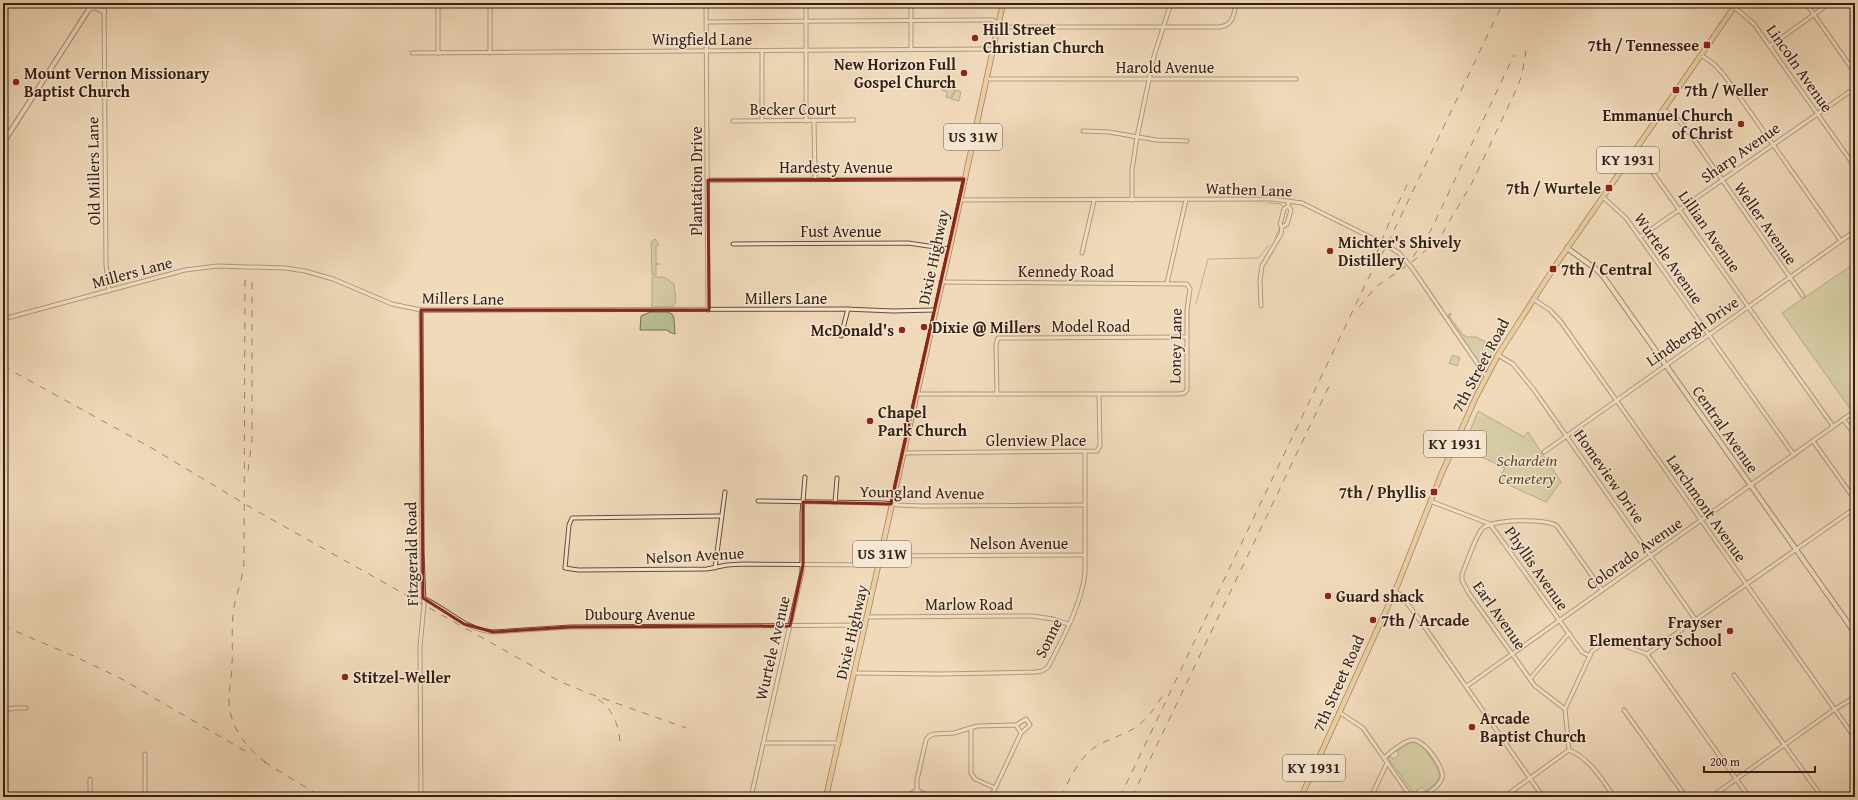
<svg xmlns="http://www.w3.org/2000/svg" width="1858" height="800" viewBox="0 0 1858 800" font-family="'Gentium Book Plus',serif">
	<rect width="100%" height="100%" fill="#f1daba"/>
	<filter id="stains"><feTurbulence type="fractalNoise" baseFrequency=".005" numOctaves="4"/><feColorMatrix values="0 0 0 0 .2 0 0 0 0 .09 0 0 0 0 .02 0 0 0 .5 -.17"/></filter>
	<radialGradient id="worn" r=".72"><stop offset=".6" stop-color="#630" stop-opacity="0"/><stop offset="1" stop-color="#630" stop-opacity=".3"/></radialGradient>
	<!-- green -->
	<g fill="#b8c091" stroke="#766f52">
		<path d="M943 87 955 90 950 98 946 97 947 92 942 90Z"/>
		<path d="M956 90 961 92 959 101 951 99Z"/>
		<path d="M655 239 659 245 656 246V263L659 264 656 265V275H652L651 242Z"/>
		<path d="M1855 263V407L1851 410 1782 313Z"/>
		<path d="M652 277H664L674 284 676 301 673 307H652Z"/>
		<path d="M650 312H668L672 314 674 318 675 334 669 332 668 330H640L641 316Z"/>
		<path d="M1451 313 1450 317 1463 335 1467 337H1476L1492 345 1494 349 1487 363 1482 364 1476 359 1448 318 1449 314Z"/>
		<path d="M1453 355 1460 358 1457 366 1449 363Z"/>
		<path d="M1478 411 1524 437 1528 432 1561 482 1546 502 1498 480 1505 468 1463 448Z"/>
		<path d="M1411 742C1415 742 1417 743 1420 745 1426 750 1441 770 1439 778 1437 784 1430 787 1425 791L1422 787 1416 791 1418 795 1416 796 1388 758 1390 756 1393 759 1399 755 1397 751Z"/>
	</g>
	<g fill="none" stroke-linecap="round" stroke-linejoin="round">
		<!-- stream -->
		<g stroke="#737b76" stroke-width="1">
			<path d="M1268 203 1280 204 1284 207"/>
			<path d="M1275 238 1280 227"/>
			<path d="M1196 304 1208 259 1258 258 1269 245"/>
		</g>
		<!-- street casing -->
		<g stroke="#644d3d" stroke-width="5">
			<g id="street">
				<path d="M104 3 106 265 109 291"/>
				<path d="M438 3V53"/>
				<path d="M490 3V53"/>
				<path d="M706 3 708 310"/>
				<path d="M806 3V121"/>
				<path d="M1806 3 1855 73"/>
				<path d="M1734 7 1754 24 1855 167"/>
				<path d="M707 22 982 20H993L1006 27H1219C1233 26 1234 15 1236 3"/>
				<path d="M1770 46 1830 3"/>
				<path d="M911 50V3"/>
				<path d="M762 51V121"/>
				<path d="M412 53 992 49"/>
				<path d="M1701 55 1714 64 1724 75 1841 241"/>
				<path d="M986 79H1296"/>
				<path d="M1663 109 1677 119 1686 128 1803 296"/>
				<path d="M733 121 854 120"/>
				<path d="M814 121 815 179"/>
				<path d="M1083 131 1109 132 1156 140 1187 141"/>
				<path d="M1636 149 1833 426"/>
				<path d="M708 180 964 179"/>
				<path d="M1603 197 1626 218 1794 455"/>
				<path d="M960 200 1272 199 1302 203 1386 245 1399 253 1412 268 1486 376"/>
				<path d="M1132 200V170L1137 137 1154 56 1171 3"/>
				<path d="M1288 206 1284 209 1280 224 1282 227 1287 224 1291 210 1288 206 1289 201"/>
				<path d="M1640 237 1855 88"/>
				<path d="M733 244 908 243 949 249"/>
				<path d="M1082 253 1094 201"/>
				<path d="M1167 283 1186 200"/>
				<path d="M1533 299 1550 310 1561 322 1855 738"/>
				<path d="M1261 306 1260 280 1262 266 1281 234 1282 227"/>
				<path d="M3 319 185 270 217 266 285 268 305 271 333 279 392 304 421 310 845 309 893 311 935 310"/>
				<path d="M841 336 848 309"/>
				<path d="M1498 355 1513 364 1534 390 1695 619"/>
				<path d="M917 394H1179L1184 393 1187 390V310L1190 289 1187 284 941 282"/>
				<path d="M997 394 996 345 998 338 1187 337"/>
				<path d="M1843 419 1855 435"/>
				<path d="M1813 441 1855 500"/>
				<path d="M1544 452 1855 231"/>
				<path d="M904 453 1097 451 1100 446 1099 394"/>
				<path d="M758 501 884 503 899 505 921 506 1085 505"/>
				<path d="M1430 501 1490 524 1582 652 1590 656"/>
				<path d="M835 503 837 478"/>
				<path d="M721 516 572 518 569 525 565 568 578 570 707 569 727 565 744 564 879 565"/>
				<path d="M881 556 1085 555"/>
				<path d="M715 568 725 492"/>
				<path d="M1394 591 1401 595 1419 619 1543 797"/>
				<path d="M423 598C448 609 465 630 493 632L570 627 866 625"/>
				<path d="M868 617 1032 616 1053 619 1068 624"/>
				<path d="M1647 654 1749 797"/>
				<path d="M855 673 941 674 1036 672 1042 671 1048 667C1062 640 1082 603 1085 573V452"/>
				<path d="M1734 675 1822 797"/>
				<path d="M1530 679 1569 633"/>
				<path d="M1467 686 1855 411"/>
				<path d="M1565 709 1535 686 1468 592 1462 580V574C1467 563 1475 537 1482 529 1490 519 1548 518 1557 526L1602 590"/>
				<path d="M3 710 15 708H26"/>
				<path d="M1624 710 1686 797"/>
				<path d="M1339 712 1363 728 1411 797"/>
				<path d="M1016 725 1026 719 1030 725 1021 733"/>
				<path d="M971 729V773L975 779 995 788"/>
				<path d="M763 743H839"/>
				<path d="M1569 750 1565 709 1592 651 1609 640 1647 654 1855 508"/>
				<path d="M1569 750C1590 759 1602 779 1614 797"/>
				<path d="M145 754V797"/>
				<path d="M1384 758C1391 752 1403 741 1412 740 1424 739 1445 768 1442 778 1439 787 1429 792 1422 797"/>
				<path d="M90 779V797"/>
				<path d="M917 790V780L926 740 929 736 934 734 954 733 977 726 1016 725 1021 733 991 797"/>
				<path d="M917 790 929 797"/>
				<path d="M421 797 420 646 424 605 422 551 421 310"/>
				<path d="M751 797 802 572V514L805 477"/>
				<path d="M905 797 917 790"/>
				<path d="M1371 797 1387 763"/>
				<path d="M1504 797 1569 750"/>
				<path d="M1711 797 1835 709 1855 697"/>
			</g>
		</g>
		<!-- secondary casing -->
		<g stroke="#351e13" stroke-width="6">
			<g id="secondary">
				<path d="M88 3 89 9 95 7 104 12"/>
				<path d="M3 143 93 3"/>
				<path d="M1567 248 1596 269 1603 276 1855 633"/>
			</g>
		</g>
		<!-- primary casing -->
		<g stroke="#351e13" stroke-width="6">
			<g id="primary">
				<path d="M826 797 951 243 1003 3"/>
				<path d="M1301 797 1398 584 1441 475 1476 397 1498 355 1553 269 1737 3"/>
			</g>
		</g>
		<!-- street -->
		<use href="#street" stroke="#f6e7d2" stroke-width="3"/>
		<!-- secondary -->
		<use href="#secondary" stroke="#f6e7d2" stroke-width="4"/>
		<!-- primary -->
		<use href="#primary" stroke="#e8bd7d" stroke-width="4.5"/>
		<!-- rail -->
		<g stroke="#351e13" stroke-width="1" stroke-dasharray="7 7" stroke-linecap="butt">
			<path d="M1376 255 1391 218 1408 183"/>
			<path d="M1413 257 1431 230 1514 55"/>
			<path d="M245 280 244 560C244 576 237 591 234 607 231 626 233 646 232 665 232 677 229 687 229 699 229 727 246 748 268 764"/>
			<path d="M1359 307 1376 287 1417 258 1439 239 1472 183 1516 90 1522 75 1526 51"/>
			<path d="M3 366 150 447 255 510 559 681 585 692 686 728"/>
			<path d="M248 471 252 440V280"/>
			<path d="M3 626 76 657 120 678 250 754"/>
			<path d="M598 699C613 710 618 723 620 741"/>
			<path d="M264 762 322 797"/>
			<path d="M1061 797C1069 780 1077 762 1091 750 1104 740 1119 737 1133 729 1147 721 1156 706 1165 692"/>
			<path d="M1120 797 1368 279 1388 243 1503 3"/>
			<path d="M1132 797 1331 382"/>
			<path d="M1215 797 1217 792"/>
		</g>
	</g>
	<!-- marked area -->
	<path d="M0 0H1858V800H0ZM964 179 891 504 803 502V565L790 626 570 627 493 632 464 624 423 598 421 310H709L708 180Z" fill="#f1daba" fill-opacity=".55" fill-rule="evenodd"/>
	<path fill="none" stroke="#8f2418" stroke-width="3" stroke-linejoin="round" d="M964 179 891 504 803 502V565L790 626 570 627 493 632 464 624 423 598 421 310H709L708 180Z"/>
	<!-- markers -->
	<g fill="#8f2418" stroke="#f6e7d2" stroke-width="1.5">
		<circle cx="975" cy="38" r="4"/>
		<rect x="1703" y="41" width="8" height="8" rx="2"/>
		<circle cx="964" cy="73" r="4"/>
		<circle cx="16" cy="82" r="4"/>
		<rect x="1672" y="86" width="8" height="8" rx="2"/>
		<circle cx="1741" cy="124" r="4"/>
		<rect x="1605" y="184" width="8" height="8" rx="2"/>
		<circle cx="1330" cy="251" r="4"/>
		<rect x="1549" y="265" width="8" height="8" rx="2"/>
		<circle cx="924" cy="327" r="4"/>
		<circle cx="902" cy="330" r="4"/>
		<circle cx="870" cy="421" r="4"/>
		<rect x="1430" y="488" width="8" height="8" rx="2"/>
		<circle cx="1328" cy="596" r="4"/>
		<circle cx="1373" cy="620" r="4"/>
		<circle cx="1730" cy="631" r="4"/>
		<circle cx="345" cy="677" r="4"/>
		<circle cx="1472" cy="727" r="4"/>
	</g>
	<g text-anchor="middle" stroke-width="3" stroke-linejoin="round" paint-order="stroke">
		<!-- shield labels -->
		<g fill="#f6e7d2" stroke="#6f5a4c" stroke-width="1">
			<rect x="944" y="124" width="58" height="26" rx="3"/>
			<rect x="1597" y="147" width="62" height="26" rx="3"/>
			<rect x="1424" y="431" width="62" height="26" rx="3"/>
			<rect x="853" y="541" width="58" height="26" rx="3"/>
			<rect x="1283" y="755" width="62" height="26" rx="3"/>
		</g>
		<g font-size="15" font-weight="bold" fill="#351e13">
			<text x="973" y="142">US 31W</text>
			<text x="1628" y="165">KY 1931</text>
			<text x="1455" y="449">KY 1931</text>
			<text x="882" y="559">US 31W</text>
			<text x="1314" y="773">KY 1931</text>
		</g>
		<!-- poi labels -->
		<g font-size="16" font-weight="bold" fill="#351e13" stroke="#f6e7d2" text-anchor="start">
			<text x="983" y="35">Hill Street<tspan x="983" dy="18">Christian Church</tspan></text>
			<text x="1699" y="51" text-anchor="end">7th / Tennessee</text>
			<text x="956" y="70" text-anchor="end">New Horizon Full<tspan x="956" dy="18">Gospel Church</tspan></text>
			<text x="24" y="79">Mount Vernon Missionary<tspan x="24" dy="18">Baptist Church</tspan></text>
			<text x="1684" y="96">7th / Weller</text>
			<text x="1733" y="121" text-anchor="end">Emmanuel Church<tspan x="1733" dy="18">of Christ</tspan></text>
			<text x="1601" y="194" text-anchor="end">7th / Wurtele</text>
			<text x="1338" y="248">Michter's Shively<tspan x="1338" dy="18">Distillery</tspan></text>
			<text x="1561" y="275">7th / Central</text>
			<text x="932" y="333">Dixie @ Millers</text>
			<text x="894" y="336" text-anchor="end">McDonald's</text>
			<text x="878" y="418">Chapel<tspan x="878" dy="18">Park Church</tspan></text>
			<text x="1426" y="498" text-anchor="end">7th / Phyllis</text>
			<text x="1336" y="602">Guard shack</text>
			<text x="1381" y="626">7th / Arcade</text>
			<text x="1722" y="628" text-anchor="end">Frayser<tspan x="1722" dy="18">Elementary School</tspan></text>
			<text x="353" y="683">Stitzel-Weller</text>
			<text x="1480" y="724">Arcade<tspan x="1480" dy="18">Baptist Church</tspan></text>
		</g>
		<!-- street labels -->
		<g font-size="16" fill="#351e13" stroke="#f6e7d2">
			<text x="702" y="45">Wingfield Lane</text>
			<text x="1165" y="73">Harold Avenue</text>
			<text transform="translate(1800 68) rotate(55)" y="6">Lincoln Avenue</text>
			<text x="793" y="115">Becker Court</text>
			<text transform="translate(1740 152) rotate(-35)" y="6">Sharp Avenue</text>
			<text x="836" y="173">Hardesty Avenue</text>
			<text transform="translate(93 171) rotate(-91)" y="6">Old Millers Lane</text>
			<text transform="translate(696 181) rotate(-90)" y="6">Plantation Drive</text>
			<text transform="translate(1249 189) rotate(2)" y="6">Wathen Lane</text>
			<text transform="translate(1766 223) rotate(55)" y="6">Weller Avenue</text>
			<text x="841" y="237">Fust Avenue</text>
			<text transform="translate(1710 231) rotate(55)" y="6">Lillian Avenue</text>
			<text transform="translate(933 257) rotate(-78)" y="6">Dixie Highway</text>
			<text transform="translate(1669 258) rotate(55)" y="6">Wurtele Avenue</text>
			<text x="1066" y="277">Kennedy Road</text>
			<text transform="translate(132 272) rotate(-15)" y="6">Millers Lane</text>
			<text transform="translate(463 298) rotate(1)" y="6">Millers Lane</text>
			<text x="786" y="304">Millers Lane</text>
			<text x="1091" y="332">Model Road</text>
			<text transform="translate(1692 331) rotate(-35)" y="6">Lindbergh Drive</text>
			<text transform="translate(1175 346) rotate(-89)" y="6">Loney Lane</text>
			<text transform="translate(1480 365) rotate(-62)" y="6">7th Street Road</text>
			<text transform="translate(1726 429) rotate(55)" y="6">Central Avenue</text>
			<text x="1036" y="446">Glenview Place</text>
			<text transform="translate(1610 476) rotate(55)" y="6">Homeview Drive</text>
			<text transform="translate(922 492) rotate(1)" y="6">Youngland Avenue</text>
			<text transform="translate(1707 508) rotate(55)" y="6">Larchmont Avenue</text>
			<text x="1019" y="549">Nelson Avenue</text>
			<text transform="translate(1634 553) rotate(-35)" y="6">Colorado Avenue</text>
			<text transform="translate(411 554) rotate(-91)" y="6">Fitzgerald Road</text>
			<text transform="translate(695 555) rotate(-3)" y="6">Nelson Avenue</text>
			<text transform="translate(1537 568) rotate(55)" y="6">Phyllis Avenue</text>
			<text x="969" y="610">Marlow Road</text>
			<text x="640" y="620">Dubourg Avenue</text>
			<text transform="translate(1500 615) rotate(55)" y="6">Earl Avenue</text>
			<text transform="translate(851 632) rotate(-77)" y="6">Dixie Highway</text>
			<text transform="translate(1048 638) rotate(-64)" y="6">Sonne</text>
			<text transform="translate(772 648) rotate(-77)" y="6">Wurtele Avenue</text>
			<text transform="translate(1338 683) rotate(-66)" y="6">7th Street Road</text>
		</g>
		<!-- park labels -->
		<g font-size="16" font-style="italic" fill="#5c4f39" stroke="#f6e7d2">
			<text x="1527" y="466">Schardein<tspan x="1527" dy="18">Cemetery</tspan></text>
		</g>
	</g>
	<!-- margin -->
	<rect width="1858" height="800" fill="none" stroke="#f1daba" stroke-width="16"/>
	<rect x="4" y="4" width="1850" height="792" fill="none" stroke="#351e13" stroke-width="2"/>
	<rect x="8" y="8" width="1842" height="784" fill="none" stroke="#351e13"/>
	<!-- scale -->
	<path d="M1704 766v6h111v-6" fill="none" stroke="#351e13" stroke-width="2"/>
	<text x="1710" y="766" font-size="12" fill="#351e13" stroke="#f6e7d2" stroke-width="3" paint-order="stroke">200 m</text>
	<rect width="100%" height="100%" filter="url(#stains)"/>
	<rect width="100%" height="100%" fill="url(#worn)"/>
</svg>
